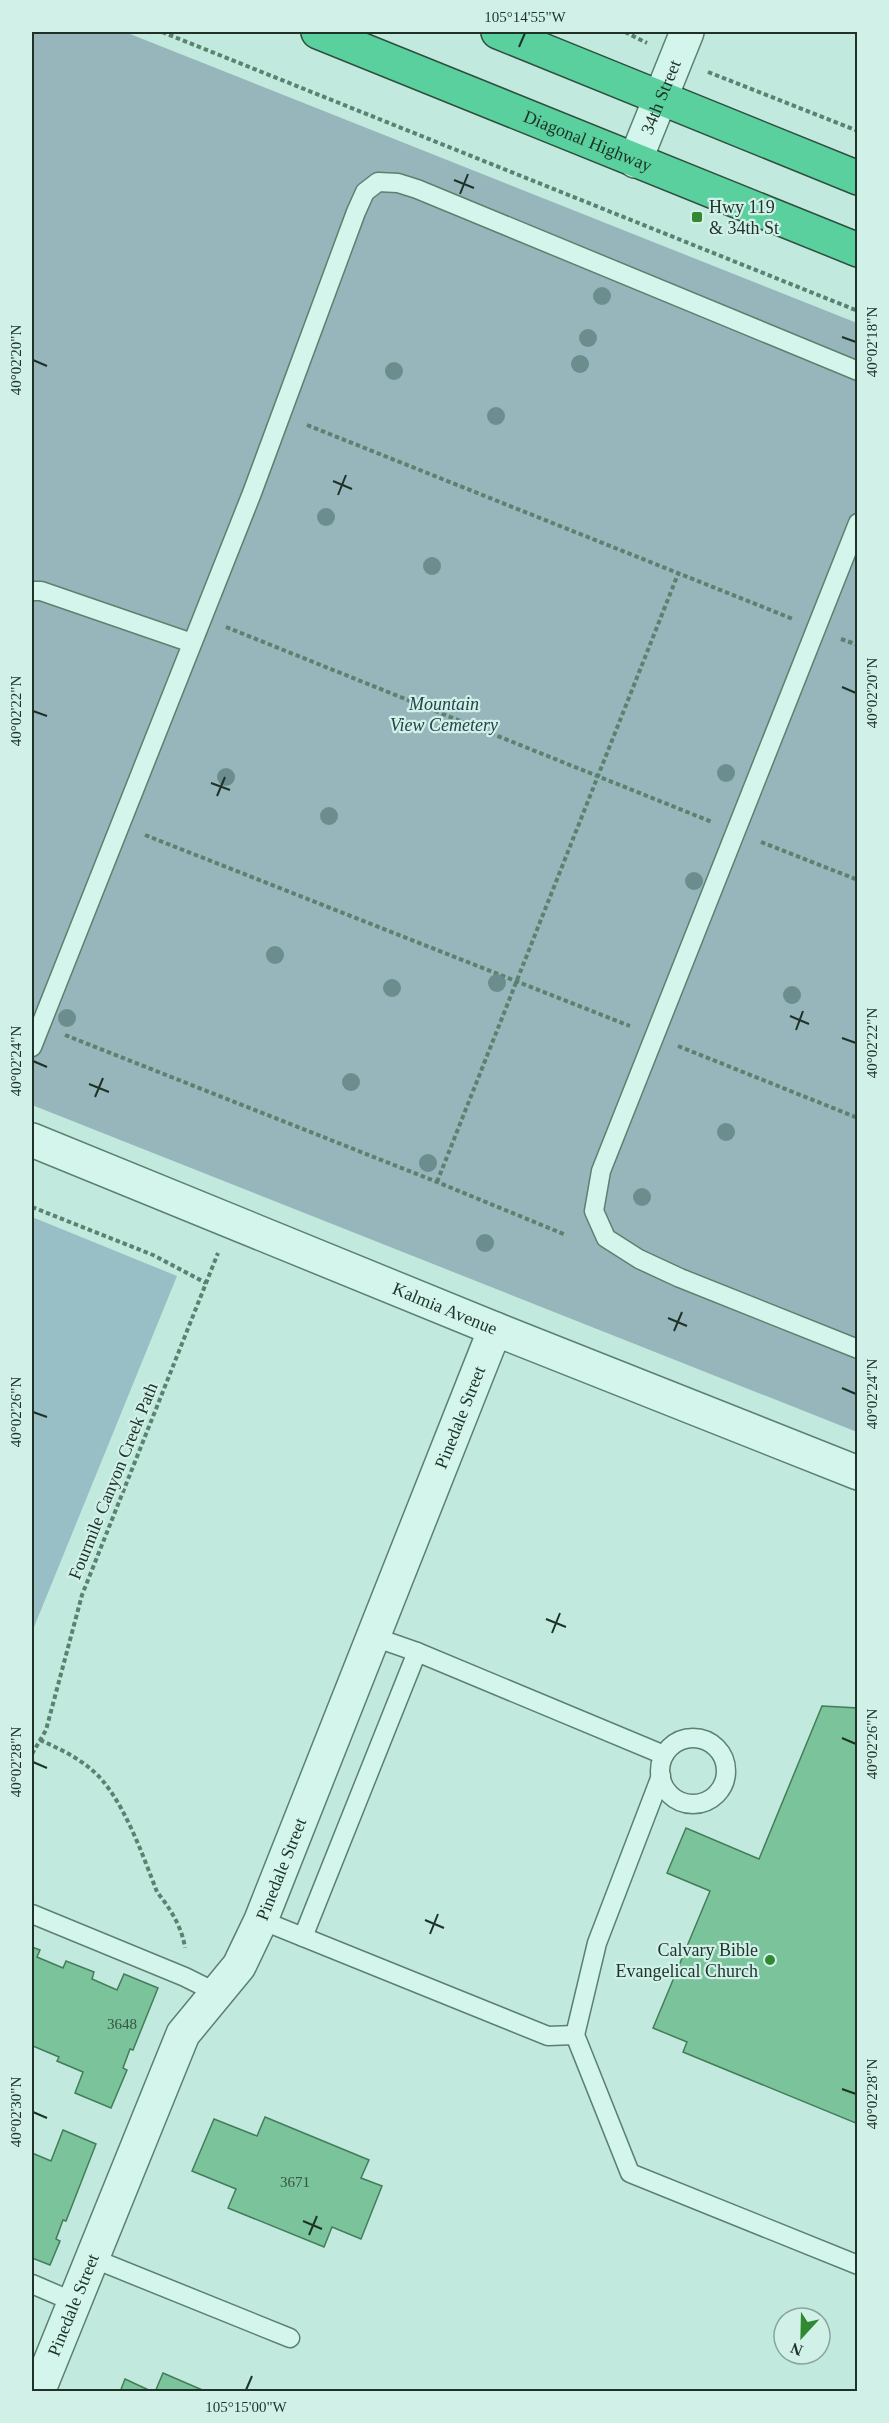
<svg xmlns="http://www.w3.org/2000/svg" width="889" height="2423" viewBox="0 0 889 2423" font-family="'Times New Roman',serif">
	<rect width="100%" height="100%" fill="#c2e9de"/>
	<!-- green -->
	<path fill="#97bfc5" d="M32 1217 177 1276 32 1632Z"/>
	<!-- cemetery -->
	<path fill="#96b6bb" d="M32 32H125L857 323V1432L32 1105Z"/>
	<!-- building -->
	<g fill="#7bc39a" stroke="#437d5b" stroke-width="1.5">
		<path d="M822 1706 858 1708V2124L683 2052 687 2042 653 2028 710 1891 667 1873 686 1828 759 1859Z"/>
		<path d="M32 1947 40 1950 37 1957 63 1968 66 1961 94 1972 92 1979 117 1990 124 1974 158 1988 133 2050 130 2049 123 2068 127 2070 111 2108 75 2093 83 2072 57 2061 59 2057 33 2046 32 2049Z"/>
		<path d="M265 2117 369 2160 361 2178 382 2186 361 2239 332 2227 324 2247 228 2208 236 2189 192 2171 214 2119 257 2136Z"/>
		<path d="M63 2130 96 2144 66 2221 63 2220 56 2239 60 2241 50 2265 32 2258V2153L51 2161Z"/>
		<path d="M163 2373 207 2392H155Z"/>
		<path d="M125 2379 153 2392H120Z"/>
	</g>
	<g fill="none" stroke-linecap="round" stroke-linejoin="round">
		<!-- lane casing -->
		<g stroke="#5b816f" stroke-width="21">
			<g id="lane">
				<path d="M858 523 601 1171 594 1211 606 1238 639 1259 680 1278 858 1349"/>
				<path d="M32 591H41L192 643"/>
				<path d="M32 1047 252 493 356 212 365 192 378 182 398 183 417 189 858 371"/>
				<path d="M374 1637 417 1652"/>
				<circle cx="693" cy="1771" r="33"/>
				<path d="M661 1776 597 1943 575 2035 630 2173 858 2265"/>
				<path d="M32 1914 185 1977 217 1993"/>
				<path d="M261 1920 548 2036 575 2035"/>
				<path d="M303 1937 417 1652 664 1755"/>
				<path d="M92 2258 290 2338"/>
				<path d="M32 2284 74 2302"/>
			</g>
		</g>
		<!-- street casing -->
		<g stroke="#5b816f" stroke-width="36">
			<g id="street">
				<path id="s1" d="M635 161 687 32"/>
				<path id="s2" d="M32 1140 495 1329 858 1473"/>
				<path id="s3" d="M38 2392 183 2034 239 1966 261 1920 495 1329"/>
			</g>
		</g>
		<!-- highway casing -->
		<g stroke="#2f4f3e" stroke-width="36">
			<g id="highway">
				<path id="s4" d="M318 32 858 250"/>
				<path d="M498 32 858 178"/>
			</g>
		</g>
		<!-- path -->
		<g stroke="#5b816f" stroke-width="4" stroke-dasharray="4.5 3" stroke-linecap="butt">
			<path d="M162 32 858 311"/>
			<path d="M625 32 647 43"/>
			<path d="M708 72 858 131"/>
			<path d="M307 425 793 619"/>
			<path d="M226 627 712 822"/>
			<path d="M841 639 858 645"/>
			<path d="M145 835 630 1026"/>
			<path d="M761 842 858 880"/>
			<path d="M65 1035 437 1182 566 1235"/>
			<path d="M678 1046 858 1118"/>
			<path d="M437 1182 678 574"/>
			<path d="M32 1207 153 1255 206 1283"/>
			<path d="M40 1740C58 1748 77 1757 92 1770 122 1795 143 1856 157 1892 170 1908 182 1927 185 1948"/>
			<path d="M32 1754 46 1730 82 1595 218 1253"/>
		</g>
		<!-- lane -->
		<use href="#lane" stroke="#d4f5eb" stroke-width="18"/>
		<!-- street -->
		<use href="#street" stroke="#d4f5eb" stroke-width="33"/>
		<!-- highway -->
		<use href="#highway" stroke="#5ad09e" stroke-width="33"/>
	</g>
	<!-- trees -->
	<g fill="#6c8d8e">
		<circle cx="602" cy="296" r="9"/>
		<circle cx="588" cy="338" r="9"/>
		<circle cx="580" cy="364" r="9"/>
		<circle cx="394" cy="371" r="9"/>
		<circle cx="496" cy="416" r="9"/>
		<circle cx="326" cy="517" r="9"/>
		<circle cx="432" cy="566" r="9"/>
		<circle cx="726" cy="773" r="9"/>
		<circle cx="226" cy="777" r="9"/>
		<circle cx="329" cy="816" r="9"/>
		<circle cx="694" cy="881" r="9"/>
		<circle cx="275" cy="955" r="9"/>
		<circle cx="497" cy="983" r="9"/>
		<circle cx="392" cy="988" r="9"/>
		<circle cx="792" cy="995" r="9"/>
		<circle cx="67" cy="1018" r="9"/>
		<circle cx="351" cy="1082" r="9"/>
		<circle cx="726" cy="1132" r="9"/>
		<circle cx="428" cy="1163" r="9"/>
		<circle cx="642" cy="1197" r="9"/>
		<circle cx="485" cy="1243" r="9"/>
	</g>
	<!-- ticks -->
	<path fill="none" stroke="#1e3228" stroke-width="2" d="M519 47 525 33M454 180 474 188M460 194 468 174M842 337 856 342M33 360 47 366M333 481 352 489M338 495 346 475M842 687 856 693M33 711 47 716M211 783 230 790M217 796 225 777M790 1016 809 1024M796 1030 803 1011M842 1038 856 1043M33 1061 47 1067M89 1084 109 1092M95 1097 103 1078M668 1318 687 1326M674 1331 682 1312M842 1388 856 1394M33 1412 47 1417M546 1619 566 1627M552 1633 560 1613M842 1738 856 1744M33 1762 47 1768M425 1920 444 1928M430 1934 438 1914M842 2089 856 2094M33 2112 47 2118M303 2221 322 2229M309 2235 317 2216M246 2390 252 2376"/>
	<!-- markers -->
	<g fill="#318932" stroke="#d1f1e8" stroke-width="2">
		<rect x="691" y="211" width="12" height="12" rx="3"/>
		<circle cx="770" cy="1960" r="6"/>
	</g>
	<g text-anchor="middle" stroke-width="4.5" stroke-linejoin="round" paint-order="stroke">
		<!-- number labels -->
		<g font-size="15" fill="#355644">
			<text x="122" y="2029">3648</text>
			<text x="295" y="2187">3671</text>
		</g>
		<!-- street labels -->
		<g font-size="18" fill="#1e3228" stroke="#d1f1e8">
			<text dy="6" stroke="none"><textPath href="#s1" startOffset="69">34th Street</textPath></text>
			<text dy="6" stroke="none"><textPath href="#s4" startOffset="291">Diagonal Highway</textPath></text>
			<text dy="6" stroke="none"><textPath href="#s2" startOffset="446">Kalmia Avenue</textPath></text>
			<text dy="6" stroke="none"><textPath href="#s3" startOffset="1066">Pinedale Street</textPath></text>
			<text transform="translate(113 1481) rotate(-68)" y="6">Fourmile Canyon Creek Path</text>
			<text dy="6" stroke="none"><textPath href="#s3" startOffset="580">Pinedale Street</textPath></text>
			<text dy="6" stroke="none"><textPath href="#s3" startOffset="94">Pinedale Street</textPath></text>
		</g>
		<!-- poi labels -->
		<g font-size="18" fill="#1e3228" stroke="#d1f1e8" text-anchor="start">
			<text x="709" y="213">Hwy 119<tspan x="709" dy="21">&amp; 34th St</tspan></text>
			<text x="758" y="1956" text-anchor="end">Calvary Bible<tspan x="758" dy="21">Evangelical Church</tspan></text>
		</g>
		<!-- park labels -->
		<g font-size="18" font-style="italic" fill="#26424c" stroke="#d1f1e8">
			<text x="444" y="710">Mountain<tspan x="444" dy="21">View Cemetery</tspan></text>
		</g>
	</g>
	<!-- border -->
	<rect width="889" height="2423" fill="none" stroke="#d1f1e8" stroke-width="66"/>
	<!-- north arrow -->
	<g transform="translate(802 2336) rotate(202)"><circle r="28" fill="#d1f1e8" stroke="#89a59b" stroke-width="1.5"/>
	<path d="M0-4.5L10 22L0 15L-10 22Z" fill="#318932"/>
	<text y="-9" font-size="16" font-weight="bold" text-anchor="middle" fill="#1e3228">N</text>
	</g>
	<rect x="33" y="33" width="823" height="2357" fill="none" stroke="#1e3228" stroke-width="2"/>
	<g font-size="15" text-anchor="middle" fill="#1e3228">
		<text x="525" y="22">105°14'55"W</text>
		<text transform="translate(872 342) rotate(-90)" y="5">40°02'18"N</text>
		<text transform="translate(16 360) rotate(-90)" y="5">40°02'20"N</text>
		<text transform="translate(872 693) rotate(-90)" y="5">40°02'20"N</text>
		<text transform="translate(16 711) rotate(-90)" y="5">40°02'22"N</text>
		<text transform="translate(872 1043) rotate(-90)" y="5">40°02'22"N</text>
		<text transform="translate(16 1061) rotate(-90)" y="5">40°02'24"N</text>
		<text transform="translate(872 1394) rotate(-90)" y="5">40°02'24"N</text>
		<text transform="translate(16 1412) rotate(-90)" y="5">40°02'26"N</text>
		<text transform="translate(872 1744) rotate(-90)" y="5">40°02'26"N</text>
		<text transform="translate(16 1762) rotate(-90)" y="5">40°02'28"N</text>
		<text transform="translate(872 2094) rotate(-90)" y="5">40°02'28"N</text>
		<text transform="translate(16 2112) rotate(-90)" y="5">40°02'30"N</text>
		<text x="246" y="2412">105°15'00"W</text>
	</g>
</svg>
